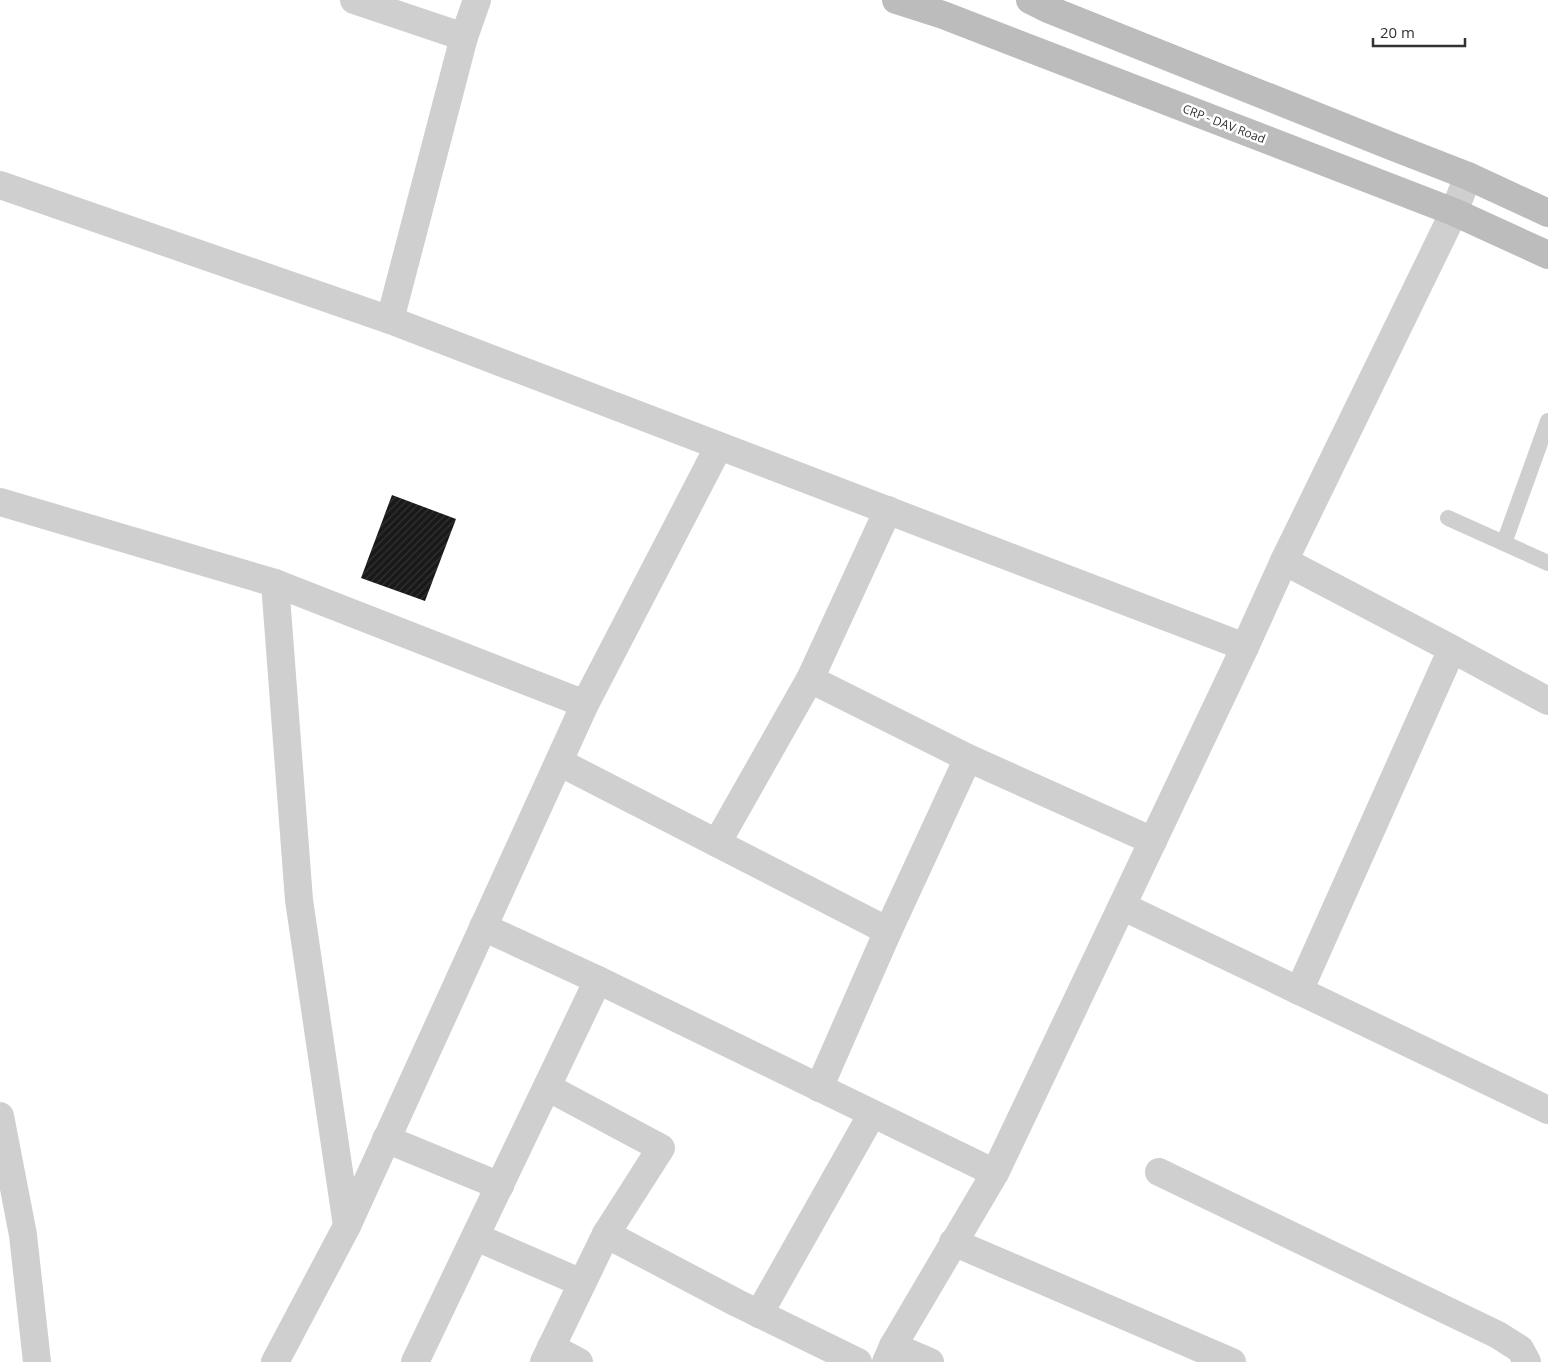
<svg xmlns="http://www.w3.org/2000/svg" width="1548" height="1362" viewBox="0 0 1548 1362" font-family="'Open Sans',sans-serif">
	<defs>
		<pattern id="building-hatch" width="6" height="6" patternUnits="userSpaceOnUse" patternTransform="scale(1.25)"><rect width="6" height="6" fill="#191919"/><path d="M-1 1l2-2M0 6l6-6M5 7l2-2" fill="none" stroke="#323232"/></pattern>
	</defs>
	<rect width="100%" height="100%" fill="#fff"/>
	<!-- building -->
	<path fill="url(#building-hatch)" d="M392 495 456 519 425 601 361 578Z"/>
	<g fill="none" stroke-linecap="round" stroke-linejoin="round">
		<!-- lane -->
		<g stroke="#cfcfcf" stroke-width="16">
			<path d="M1448 518 1548 563"/>
			<path d="M1504 543 1548 421"/>
		</g>
		<!-- street -->
		<g stroke="#cfcfcf" stroke-width="28">
			<path d="M354 0 464 37"/>
			<path d="M477 0 464 37 390 320 1245 647"/>
			<path d="M0 185 390 320"/>
			<path d="M0 502 275 583 585 704 347 1226 275 1362"/>
			<path d="M888 510 810 679 968 758 1153 841"/>
			<path d="M1284 561 1452 649 1299 991"/>
			<path d="M275 583 299 900 347 1226"/>
			<path d="M1452 649 1548 701"/>
			<path d="M585 704 719 446"/>
			<path d="M559 762 888 931 819 1088"/>
			<path d="M717 843 810 679"/>
			<path d="M1122 906 1548 1110"/>
			<path d="M483 927 598 980 995 1173"/>
			<path d="M888 931 968 758"/>
			<path d="M547 1087 661 1148 606 1234"/>
			<path d="M0 1116 23 1235 37 1362"/>
			<path d="M386 1139 500 1186"/>
			<path d="M1159 1172 1498 1335 1520 1349 1527 1362"/>
			<path d="M476 1237 582 1283"/>
			<path d="M953 1242 1232 1362"/>
			<path d="M759 1314 872 1114"/>
			<path d="M893 1346 930 1362"/>
			<path d="M551 1347 579 1362"/>
			<path d="M415 1362 598 980"/>
			<path d="M544 1362 606 1234 737 1303 858 1362"/>
			<path d="M886 1362 893 1346 995 1173 1245 647 1284 561 1454 212 1468 176"/>
		</g>
		<!-- secondary -->
		<g stroke="#bcbcbc" stroke-width="28">
			<path d="M896 0 943 15 1454 212 1548 255"/>
			<path d="M1030 0 1048 9 1391 146 1468 176 1548 213"/>
		</g>
	</g>
	<g text-anchor="middle" stroke-width="5" stroke-linejoin="round" paint-order="stroke">
		<!-- street labels -->
		<g font-size="12" fill="#323232" stroke="#fff">
			<text transform="translate(1224 124) rotate(21)" y="4">CRP - DAV Road</text>
		</g>
	</g>
	<!-- scale -->
	<path d="M1373 38v8h92v-8" fill="none" stroke="#323232" stroke-width="2.5"/>
	<text x="1380" y="38" font-size="15" fill="#323232" stroke="#ffffff" stroke-width="4" paint-order="stroke">20 m</text>
</svg>
